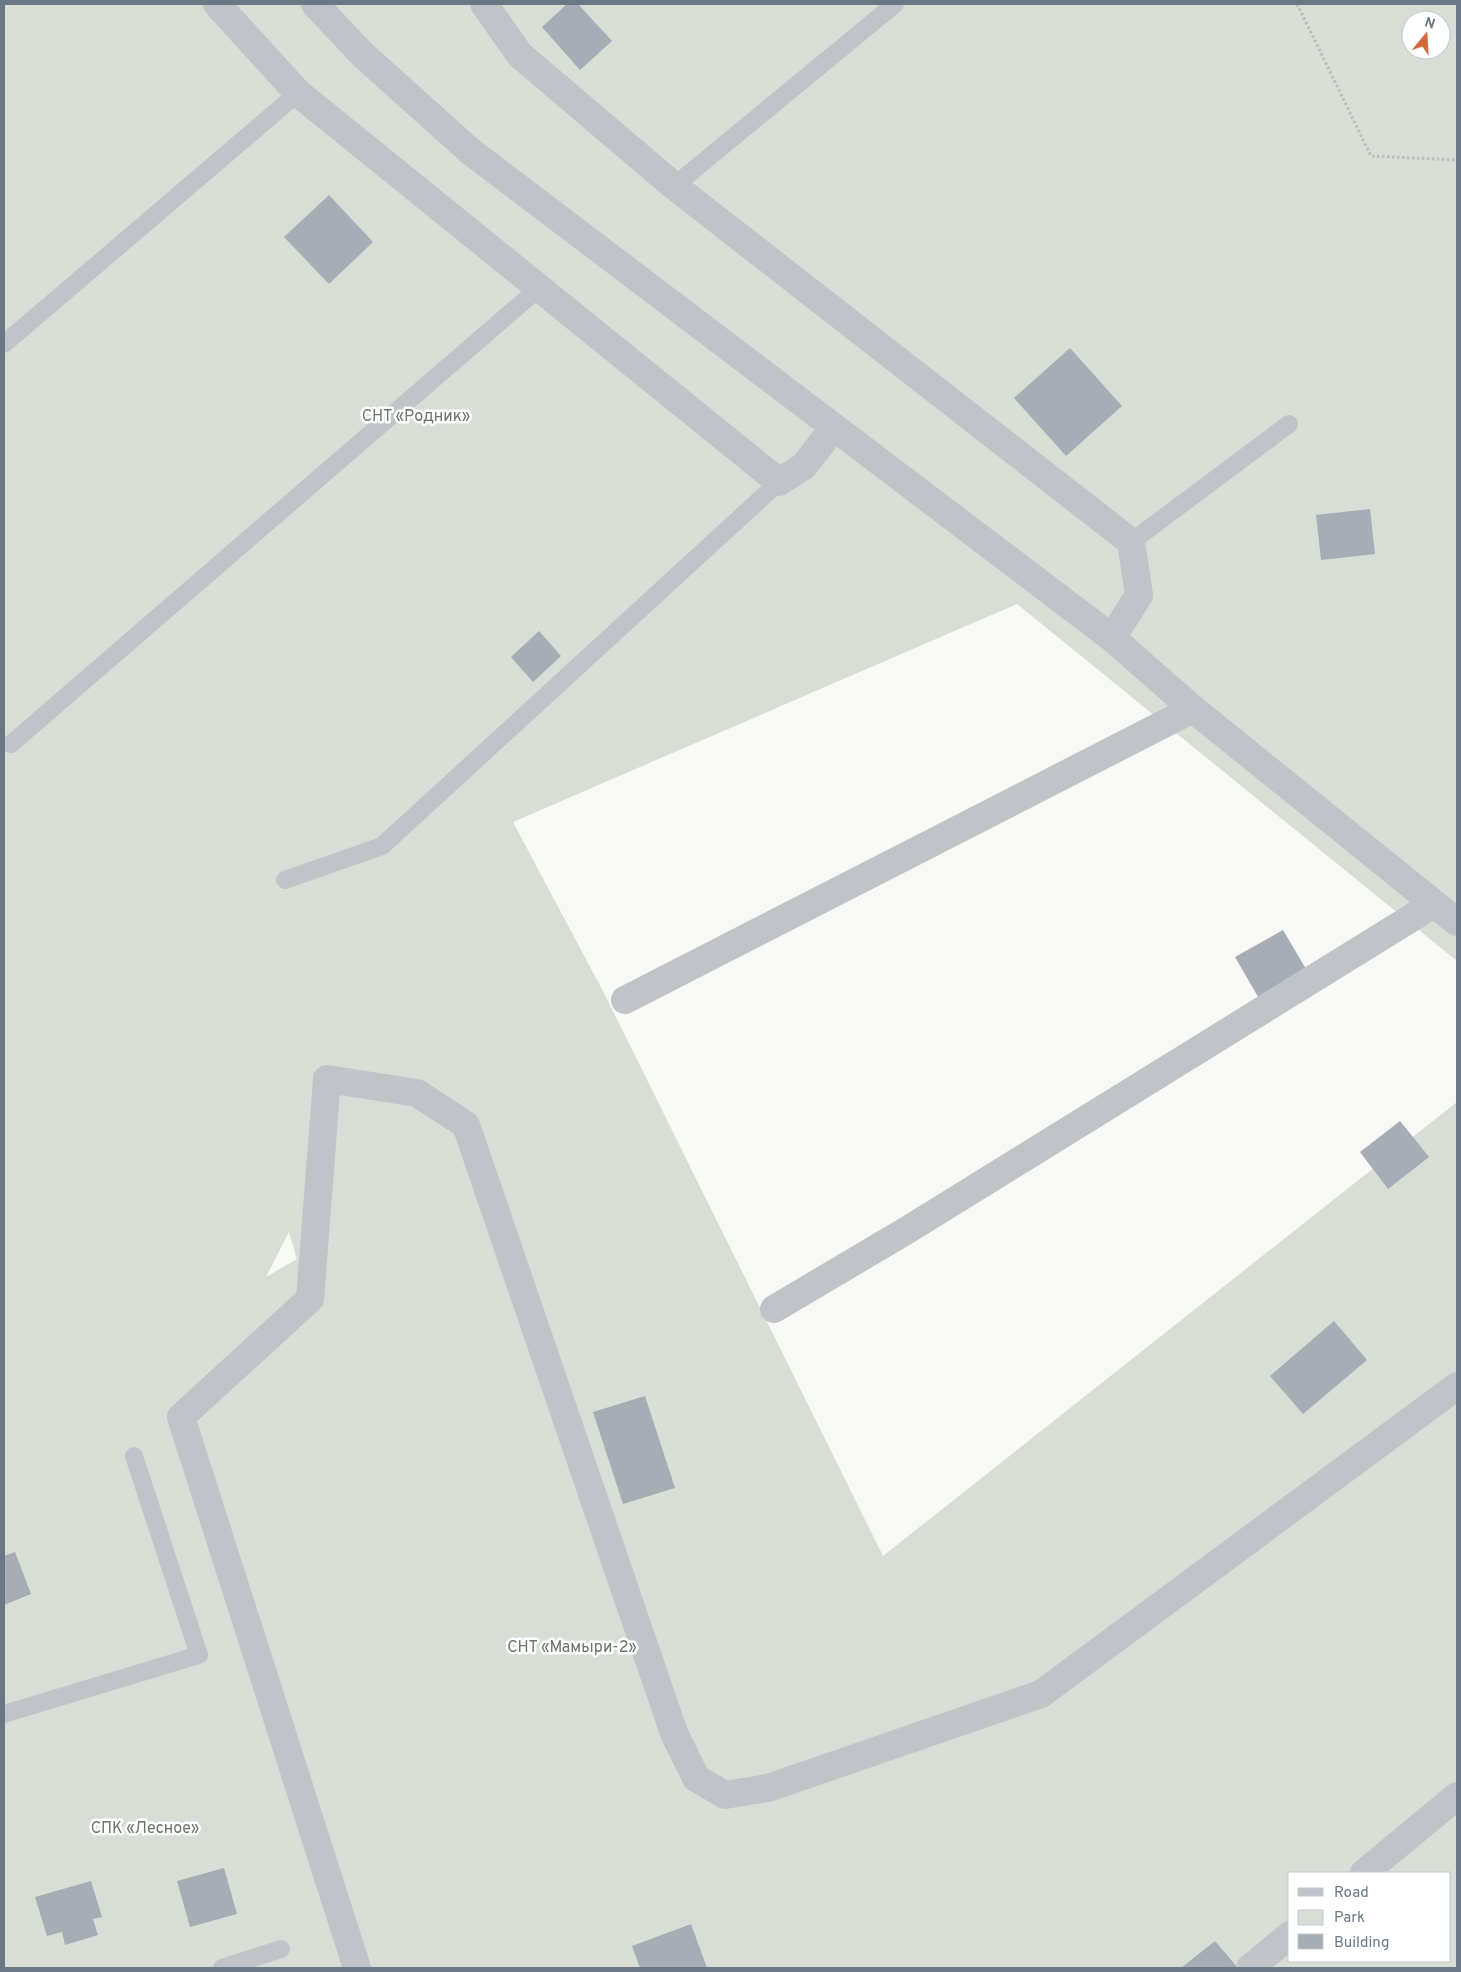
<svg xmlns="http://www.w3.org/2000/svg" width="1461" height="1972" viewBox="0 0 1461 1972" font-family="Overpass,sans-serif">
	<rect width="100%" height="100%" fill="#f8f9f7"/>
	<!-- green -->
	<path fill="#d8ddd6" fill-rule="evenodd" d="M4 4H1457V961L1017 604 513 822 605 995 883 1556 1457 1102V1968H4ZM1411 20H1441V50H1411ZM289 1232 297 1259 266 1277ZM1290 1873H1450V1961H1290Z"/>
	<!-- building -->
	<g fill="#a6adb4">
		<path d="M567 4H578L612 41 580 70 542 27Z"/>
		<path d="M329 195 373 242 329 284 284 237Z"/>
		<path d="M1070 348 1122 406 1066 456 1014 398Z"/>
		<path d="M1370 509 1375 554 1321 560 1316 515Z"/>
		<path d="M539 631 561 656 533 682 511 657Z"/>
		<path d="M1283 930 1309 974 1261 1002 1235 957Z"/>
		<path d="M1400 1121 1429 1157 1388 1189 1360 1152Z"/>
		<path d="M1334 1321 1367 1360 1303 1414 1270 1376Z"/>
		<path d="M645 1396 675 1488 623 1504 593 1412Z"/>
		<path d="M15 1552 31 1594 4 1605V1556Z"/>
		<path d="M224 1868 237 1914 190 1927 177 1881Z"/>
		<path d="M91 1881 102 1917 93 1919 98 1935 65 1945 62 1932 47 1936 35 1897Z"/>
		<path d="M691 1924 707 1968H640L632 1946Z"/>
		<path d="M1215 1941 1238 1968H1181Z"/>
	</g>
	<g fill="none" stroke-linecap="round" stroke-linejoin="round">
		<!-- path -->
		<path stroke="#bbbdc0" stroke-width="3" stroke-dasharray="2.5 2.5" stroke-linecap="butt" d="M1297 4 1371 156 1457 160"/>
		<!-- service -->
		<g stroke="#c0c4c8" stroke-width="18">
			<path d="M674 186 895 4"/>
			<path d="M4 344 298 93"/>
			<path d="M1131 542 1289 424"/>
			<path d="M11 744 539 288"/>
			<path d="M285 880 382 846 779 482"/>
			<path d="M4 1714 199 1655 134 1456"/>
			<path d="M222 1968 281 1949"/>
		</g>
		<!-- minor -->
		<g stroke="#c0c4c8" stroke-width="28">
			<path d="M217 4 298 93 779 482 804 466 834 427"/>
			<path d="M315 4 362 54 470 151 1112 638 1193 709 1457 922"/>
			<path d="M484 4 520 55 674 186 1131 542 1139 595 1112 638"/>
			<path d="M625 1000 1193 709"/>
			<path d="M774 1309 909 1229 1434 904"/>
			<path d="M1364 1873 1457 1796"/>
			<path d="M357 1968 181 1417 310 1299 327 1079 417 1093 466 1125 674 1733 696 1778 725 1795 768 1788 1041 1694 1457 1386"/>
			<path d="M1250 1968 1290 1935"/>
		</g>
	</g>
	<g text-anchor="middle" stroke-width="5" stroke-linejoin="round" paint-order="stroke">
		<!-- park labels -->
		<g font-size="16" fill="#667765" stroke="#fff">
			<text x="416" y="421">СНТ «Родник»</text>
			<text x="572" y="1652">СНТ «Мамыри-2»</text>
			<text x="145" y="1833">СПК «Лесное»</text>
		</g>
	</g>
	<!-- border -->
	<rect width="1461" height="1972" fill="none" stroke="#6a7785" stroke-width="10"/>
	<!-- legend -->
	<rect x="1288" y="1872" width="162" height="90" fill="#ffffff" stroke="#c3c9ce"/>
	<rect x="1298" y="1888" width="25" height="8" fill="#c0c4c8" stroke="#c3c9ce"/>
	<text x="1334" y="1897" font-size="15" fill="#6a7785">Road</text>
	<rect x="1298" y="1910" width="25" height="15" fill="#d8ddd6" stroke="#c3c9ce"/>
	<text x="1334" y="1922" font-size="15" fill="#6a7785">Park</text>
	<rect x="1298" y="1934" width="25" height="15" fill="#a6adb4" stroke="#c3c9ce"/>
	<text x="1334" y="1947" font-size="15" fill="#6a7785">Building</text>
	<!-- north arrow -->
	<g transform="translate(1426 35) rotate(18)"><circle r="24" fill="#ffffff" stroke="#c3c9ce"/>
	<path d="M0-4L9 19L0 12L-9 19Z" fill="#d4683b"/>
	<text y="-8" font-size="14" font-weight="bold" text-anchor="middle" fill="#6a7785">N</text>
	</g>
</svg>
